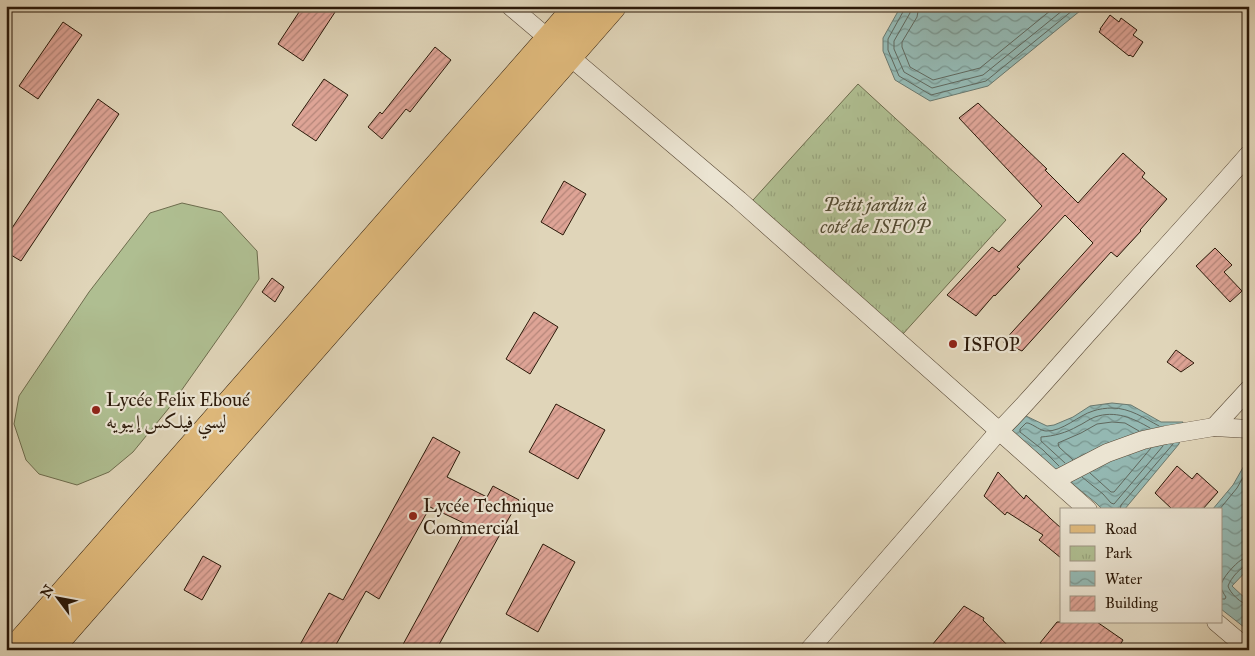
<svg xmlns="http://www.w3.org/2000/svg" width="1255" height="656" viewBox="0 0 1255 656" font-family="'IM FELL Great Primer',Amiri,serif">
	<defs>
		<pattern id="park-tufts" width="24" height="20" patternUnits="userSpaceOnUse" patternTransform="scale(1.25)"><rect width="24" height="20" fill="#afbe91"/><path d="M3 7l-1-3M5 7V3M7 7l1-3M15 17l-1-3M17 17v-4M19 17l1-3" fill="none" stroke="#97a37c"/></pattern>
		<pattern id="water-waves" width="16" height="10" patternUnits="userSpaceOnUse" patternTransform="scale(1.25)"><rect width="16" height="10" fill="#94b8b2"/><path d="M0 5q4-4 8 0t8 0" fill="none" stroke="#79958f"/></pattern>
		<pattern id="building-hatch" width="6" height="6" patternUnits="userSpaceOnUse" patternTransform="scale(1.25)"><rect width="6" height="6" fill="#dea496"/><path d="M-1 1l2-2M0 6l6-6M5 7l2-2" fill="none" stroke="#b48579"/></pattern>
	</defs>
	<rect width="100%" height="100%" fill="#e0d5b9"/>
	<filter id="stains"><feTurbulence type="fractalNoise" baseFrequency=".004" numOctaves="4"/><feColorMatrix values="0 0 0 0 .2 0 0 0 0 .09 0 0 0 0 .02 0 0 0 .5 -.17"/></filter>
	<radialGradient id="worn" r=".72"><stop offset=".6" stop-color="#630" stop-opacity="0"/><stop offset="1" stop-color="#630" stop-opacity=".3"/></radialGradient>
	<!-- green -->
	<path fill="#afbe91" stroke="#6d6c4d" d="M182 203 221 212 257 251 259 279 241 306 169 408 133 452 109 472 77 485 39 474 26 460 14 424 19 396 89 292 150 213Z"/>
	<!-- park -->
	<path fill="url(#park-tufts)" stroke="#6d6c4d" d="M858 84 1006 220 893 345 744 210Z"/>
	<!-- water -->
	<g fill="url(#water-waves)" stroke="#6a786e">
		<path d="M901 6H1086L988 86 930 101 895 80 883 51V38Z"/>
		<path d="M1112 403 1131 405 1161 422H1183L1179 444 1124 510H1103L1096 503 1053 468 1039 454 1024 443 1012 431 1026 416 1047 426 1054 425 1073 417 1090 406Z"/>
		<path d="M1245 464 1249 467V568L1232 586 1249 602V631L1221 609V510H1212L1233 485Z"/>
	</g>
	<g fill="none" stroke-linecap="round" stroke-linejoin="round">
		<!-- shore -->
		<g stroke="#60685e" stroke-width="1">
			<path d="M905 6 904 10 888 39V50L899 76 931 95 986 81 1078 6"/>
			<path d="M911 6 910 13 894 41V49L904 72 932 88 983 75 1068 6"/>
			<path d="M919 6 917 17 902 42V47L910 67 933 80 980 68 1056 6"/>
			<path d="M1073 460 1059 447 1058 443 1081 433 1097 424 1112 422 1125 423 1139 431"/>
			<path d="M1065 463 1041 441V437C1054 436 1066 433 1078 426 1083 424 1089 419 1095 417 1115 410 1133 418 1150 428"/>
			<path d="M1059 466 1043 450 1020 432V429L1026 423H1028C1034 425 1041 431 1046 431 1062 432 1079 415 1093 411 1098 409 1107 408 1112 408 1130 408 1144 418 1159 426"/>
			<path d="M1090 473 1111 492H1114L1151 448"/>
			<path d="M1082 477 1103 494 1111 503 1114 504 1163 446"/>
			<path d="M1120 510 1121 505 1173 444"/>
			<path d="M1219 510 1237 488 1246 472 1249 471"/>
			<path d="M1249 565C1241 566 1231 578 1228 586 1230 593 1241 604 1249 605"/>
			<path d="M1221 599H1225L1226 597C1224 594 1221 590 1221 586 1221 579 1235 564 1241 560 1244 558 1245 559 1249 559"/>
		</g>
	</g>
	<!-- building -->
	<g fill="url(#building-hatch)" stroke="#2b1909">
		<path d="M303 6H339L303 61 278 44Z"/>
		<path d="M1110 15 1119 22 1121 18 1137 30 1133 35 1143 42 1133 57 1130 55 1129 56 1099 32 1101 29H1100Z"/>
		<path d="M63 22 82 35 38 99 19 86Z"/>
		<path d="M435 47 451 60 410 112 406 109 382 139 368 127 380 112 382 114Z"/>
		<path d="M324 79 348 95 316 141 292 125Z"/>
		<path d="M98 99 119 114 21 261 6 252V237Z"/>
		<path d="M978 103 1047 169 1045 170 1078 203 1123 153 1145 173 1142 177 1167 199 1140 230 1141 231 1117 257 1111 252 1022 351 1003 342 1093 243 1065 215 1017 267 1020 269 995 296 994 295 976 316 947 295 992 247 999 252 1042 206 959 118Z"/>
		<path d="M564 181 586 194 563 235 541 222Z"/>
		<path d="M1215 248 1232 265 1224 272 1242 291 1230 302 1196 266Z"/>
		<path d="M272 278 284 287 275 302 262 292Z"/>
		<path d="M534 312 558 327 530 374 506 359Z"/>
		<path d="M1176 350 1194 363 1181 372 1167 362Z"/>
		<path d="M556 404 605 430 578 479 529 452Z"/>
		<path d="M433 437 460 452 447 477 487 497 493 486 519 500 436 650H400L468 525 430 507 379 599 366 591 333 650H297L329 593 343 600Z"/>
		<path d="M1177 466 1192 479 1197 473 1218 492 1202 510H1173L1155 493Z"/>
		<path d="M998 472 1024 499 1026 495 1051 519 1061 528V558L1039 540 1043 535 1007 512 1005 515 984 496Z"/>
		<path d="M543 544 575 562 538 632 506 614Z"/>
		<path d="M203 556 221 566 202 600 184 590Z"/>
		<path d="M964 606 984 618 983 620 1012 650H928Z"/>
		<path d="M1057 622H1097L1123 640 1117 650H1051L1040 643Z"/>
	</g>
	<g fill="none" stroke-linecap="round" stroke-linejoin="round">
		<!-- street casing -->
		<g stroke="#584835" stroke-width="19">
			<g id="street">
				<path d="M510 6 739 200 1088 510"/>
				<path d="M1214 427 1249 389"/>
				<path d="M1055 480 1107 453 1143 440 1166 435 1214 427 1249 429"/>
				<path d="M1216 622 1249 650"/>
				<path d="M809 650 999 431C1034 396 1065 358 1099 321 1149 265 1200 210 1249 154"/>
			</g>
		</g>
		<!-- primary casing -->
		<g stroke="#2b1909" stroke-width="29">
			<g id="primary">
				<path d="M15 650 579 6"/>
				<path d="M48 650 612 6"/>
			</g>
		</g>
		<!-- street -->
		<use href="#street" stroke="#ebe4d2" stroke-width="18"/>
		<!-- primary -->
		<use href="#primary" stroke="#e0ba7c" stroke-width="28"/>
	</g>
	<!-- markers -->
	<g fill="#8f2418" stroke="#ebe4d2" stroke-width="2">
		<circle cx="953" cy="344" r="5"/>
		<circle cx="96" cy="410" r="5"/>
		<circle cx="413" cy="516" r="5"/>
	</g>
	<g text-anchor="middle" stroke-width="4.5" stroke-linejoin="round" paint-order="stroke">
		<!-- park labels -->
		<g font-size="19" font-style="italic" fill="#534b32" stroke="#ebe4d2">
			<text x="875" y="211">Petit jardin à<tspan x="875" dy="22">coté de ISFOP</tspan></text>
		</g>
		<!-- poi labels -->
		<g font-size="19" fill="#2b1909" stroke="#ebe4d2" text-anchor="start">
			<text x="963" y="351">ISFOP</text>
			<text x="106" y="406">Lycée Felix Eboué<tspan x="106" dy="22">ليسي فيلكس إيبويه</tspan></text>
			<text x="423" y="512">Lycée Technique<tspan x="423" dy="22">Commercial</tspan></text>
		</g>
	</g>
	<!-- margin -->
	<rect width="1255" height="656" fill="none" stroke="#e0d5b9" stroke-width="25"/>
	<rect x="8" y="8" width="1240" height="641" fill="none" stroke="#2b1909" stroke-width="2.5"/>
	<rect x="12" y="12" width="1230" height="631" fill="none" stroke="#2b1909"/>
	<!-- legend -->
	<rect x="1060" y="508" width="162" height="115" fill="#ebe4d2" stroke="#9e9382"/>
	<rect x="1070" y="525" width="25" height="8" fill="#e0ba7c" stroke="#9e9382"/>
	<text x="1105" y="534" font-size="15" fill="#2b1909">Road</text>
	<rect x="1070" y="546" width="25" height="15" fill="url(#park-tufts)" stroke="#9e9382"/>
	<text x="1105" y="558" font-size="15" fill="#2b1909">Park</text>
	<rect x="1070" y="571" width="25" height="15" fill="url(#water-waves)" stroke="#9e9382"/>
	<text x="1105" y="584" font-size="15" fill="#2b1909">Water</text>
	<rect x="1070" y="596" width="25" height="15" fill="url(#building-hatch)" stroke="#9e9382"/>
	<text x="1105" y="608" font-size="15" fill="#2b1909">Building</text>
	<!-- north arrow -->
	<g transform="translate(58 598) rotate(302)" stroke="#ebe4d2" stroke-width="4" paint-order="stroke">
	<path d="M0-4L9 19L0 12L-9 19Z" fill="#2b1909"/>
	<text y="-8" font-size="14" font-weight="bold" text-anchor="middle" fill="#2b1909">N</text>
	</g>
	<rect width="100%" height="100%" filter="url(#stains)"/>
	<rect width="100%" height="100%" fill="url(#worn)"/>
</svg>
